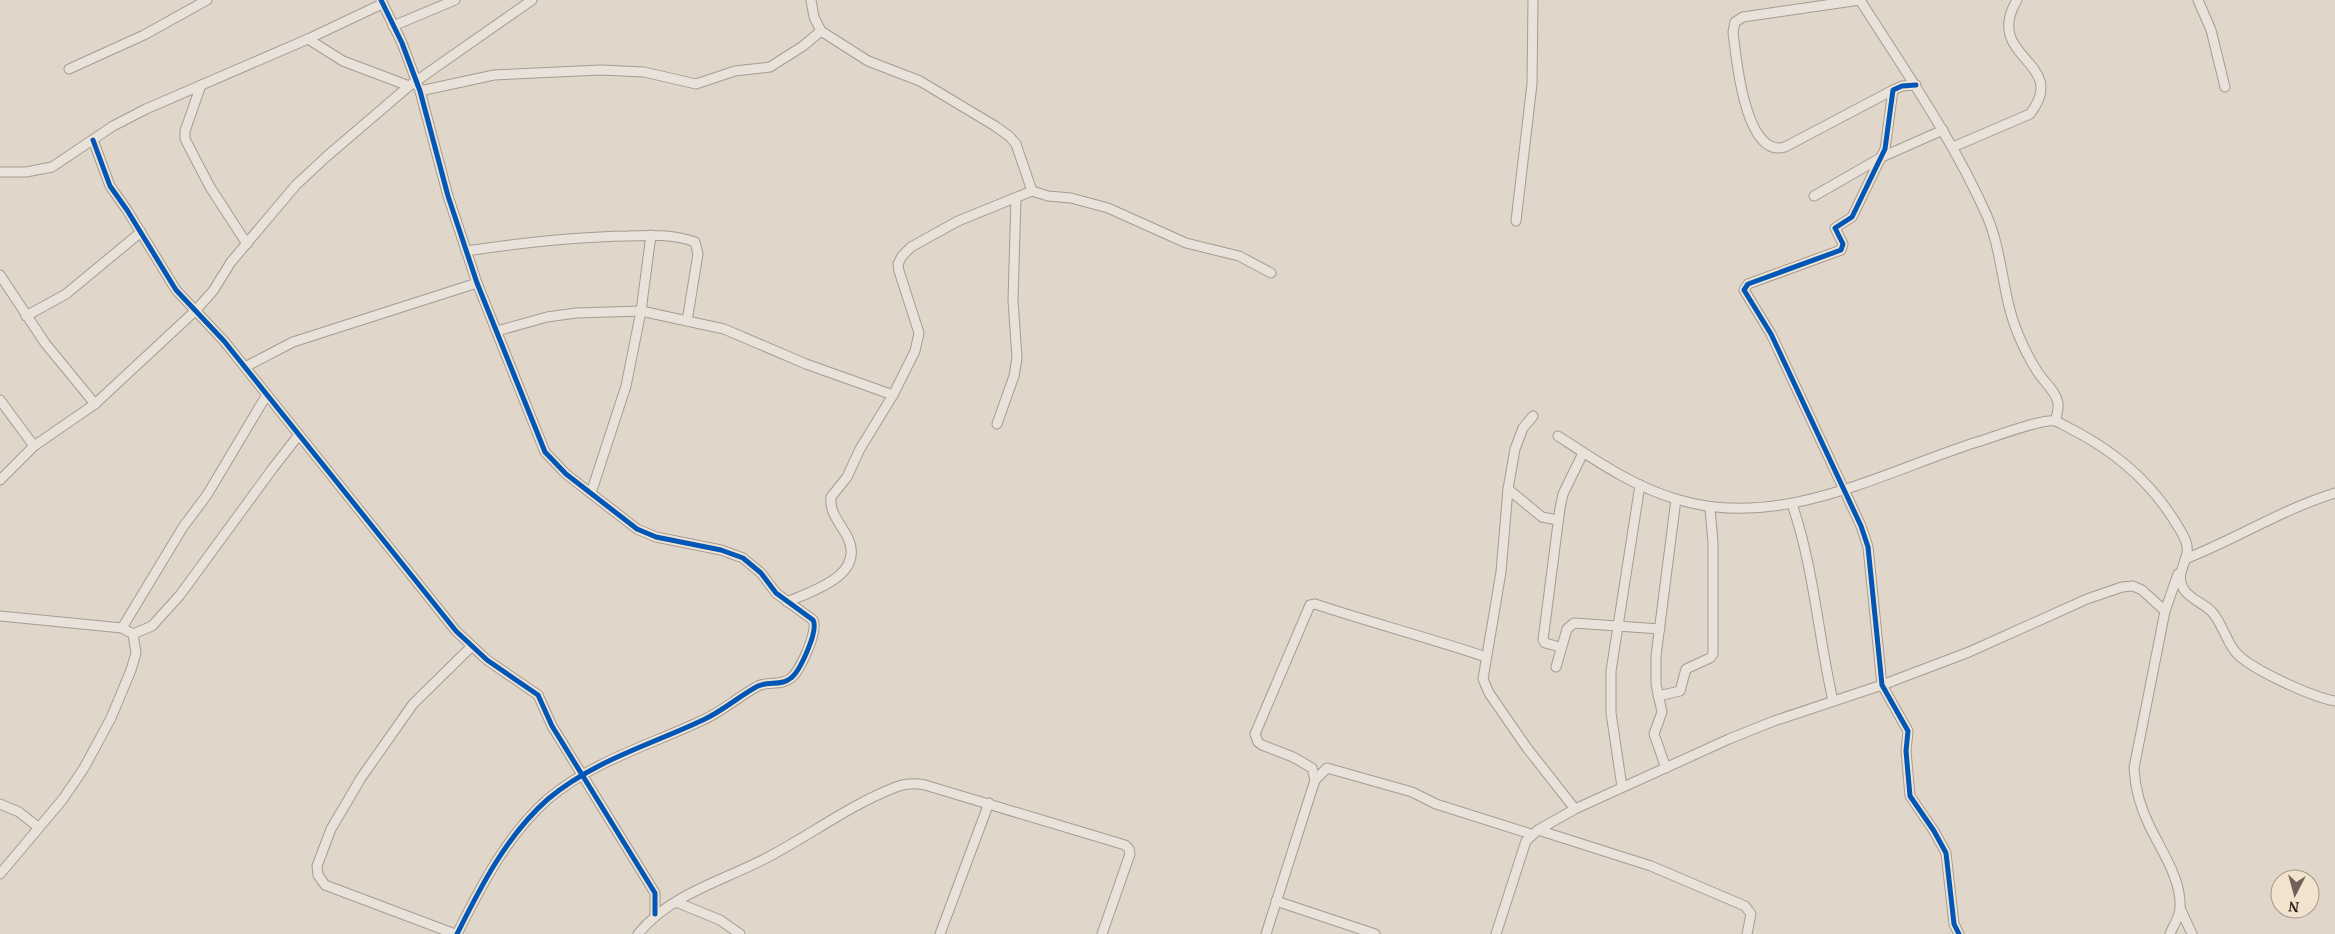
<svg xmlns="http://www.w3.org/2000/svg" width="2335" height="934" viewBox="0 0 2335 934" font-family="'PT Serif',serif">
	<rect width="100%" height="100%" fill="#e0d6c9"/>
	<g fill="none" stroke-linecap="round" stroke-linejoin="round">
		<!-- street casing -->
		<g stroke="#a59c93" stroke-width="11">
			<g id="street">
				<path d="M381 0 402 43 420 91 448 196 477 283 545 452 566 474 637 529 656 537 721 550 743 558 761 573 776 593 813 620C819 630 800 671 791 678 782 686 768 681 758 686 739 696 723 711 703 720 650 745 593 761 548 799 507 835 481 886 457 934"/>
				<path d="M811 0 814 17 821 31 868 61 920 81 995 126 1009 136 1016 144 1032 191 1048 196 1071 198 1108 208 1186 243 1239 256 1271 273"/>
				<path d="M2198 0 2211 30 2225 87"/>
				<path d="M393 26 455 0"/>
				<path d="M308 39 343 61 409 86"/>
				<path d="M69 69 144 35 207 0"/>
				<path d="M201 85 185 131V139L210 187 247 244"/>
				<path d="M1916 85 1902 86 1893 90 1885 149 1852 217 1835 228 1843 244 1841 250 1748 284 1744 290 1771 334 1861 526 1868 547 1882 685 1908 731 1906 751 1910 796 1934 831 1946 853 1954 924 1959 934"/>
				<path d="M1893 90 1785 147C1745 159 1736 57 1733 32L1735 22 1743 17 1860 0C1905 71 1953 139 1987 216 2003 253 2002 296 2018 334 2023 346 2030 360 2037 371 2043 381 2056 391 2058 403 2059 409 2057 415 2055 421"/>
				<path d="M420 91 494 75 601 70 644 72 696 84 735 71 770 67 803 46 821 31"/>
				<path d="M93 140 110 186 127 210 176 290 224 341 456 631 487 660 538 695 552 726 655 893V914"/>
				<path d="M1953 147 2030 114C2071 61 1982 59 2017 0"/>
				<path d="M0 172H26L52 167 113 126 146 109 308 39 382 4"/>
				<path d="M1814 196 1882 157 1943 130"/>
				<path d="M1516 221 1532 84 1533 0"/>
				<path d="M466 251C520 243 572 237 627 236 649 235 674 234 695 242L698 254 687 321"/>
				<path d="M0 275 45 343 95 404"/>
				<path d="M26 316 66 294 141 232"/>
				<path d="M497 331 547 317 576 313 641 311 724 329 806 364 893 395"/>
				<path d="M245 367 293 342 477 283"/>
				<path d="M0 400 34 446"/>
				<path d="M1533 416 1523 428 1515 449 1508 489 1501 572 1483 679 1489 693 1527 748 1575 809"/>
				<path d="M997 424 1014 376 1017 358 1013 300 1016 198"/>
				<path d="M1558 436C1595 460 1634 487 1676 499 1780 531 1880 473 1977 442 1991 438 2043 418 2055 421 2062 423 2070 429 2077 432 2116 453 2148 480 2172 517 2177 525 2183 533 2186 542 2192 559 2174 571 2183 588 2190 600 2204 603 2212 612 2222 623 2225 638 2234 650 2246 668 2313 697 2335 701"/>
				<path d="M0 480 34 446 95 404 195 311 213 291 231 262 296 185 326 157 409 86 532 0"/>
				<path d="M1508 489 1542 517 1558 520"/>
				<path d="M591 493 626 386 641 311 651 235"/>
				<path d="M1792 504C1814 568 1818 635 1833 701"/>
				<path d="M2185 559C2236 539 2283 509 2335 493"/>
				<path d="M787 602C812 591 865 576 848 538 841 524 829 513 831 497L847 477 860 449 893 395 915 351 919 333 899 271 898 264 902 256 911 247 958 221 1032 191"/>
				<path d="M0 616 122 628 133 634 136 653 131 670 111 718 84 768 63 799 0 874"/>
				<path d="M122 628 183 527 207 495 266 396"/>
				<path d="M133 634 152 626 180 595 273 468 298 436"/>
				<path d="M1560 647 1545 643 1543 640 1560 508 1563 494 1583 453"/>
				<path d="M1556 667 1567 629 1574 623 1660 629"/>
				<path d="M1658 696 1680 691 1686 669 1710 658 1713 654V543L1710 508"/>
				<path d="M1666 768 1654 734 1662 712 1656 684V656L1676 499"/>
				<path d="M1315 780 1312 768 1293 757 1262 745 1258 742 1255 734 1310 605 1315 604C1372 623 1430 638 1486 657"/>
				<path d="M1622 787 1611 713V671L1640 485"/>
				<path d="M0 804 19 812 38 827"/>
				<path d="M1538 830 1651 866 1745 906 1751 914 1747 934"/>
				<path d="M1276 901 1375 934"/>
				<path d="M676 902 720 920 740 934"/>
				<path d="M2180 908 2192 934"/>
				<path d="M455 934 325 885 318 875 317 866 331 829 361 778 413 704 471 647"/>
				<path d="M638 934C672 892 727 880 772 855 813 833 852 804 896 787 906 783 915 783 925 785L1125 845 1129 849 1130 854 1102 934"/>
				<path d="M940 934 989 803"/>
				<path d="M1266 934 1315 780 1327 768 1412 792 1436 804 1531 834"/>
				<path d="M1496 934 1526 841 1538 830 1575 809 1729 739 1774 721 1882 685 1969 652 2087 599 2122 587 2133 586 2142 590 2165 611"/>
				<path d="M2170 934C2173 926 2179 918 2180 909 2182 880 2162 852 2150 827 2140 807 2135 789 2134 768L2165 611 2178 574"/>
			</g>
		</g>
		<!-- street -->
		<use href="#street" stroke="#e8e2da" stroke-width="9"/>
		<!-- cycleway casing -->
		<g stroke="#f2e3ce" stroke-width="8">
			<g id="cycleway">
				<path d="M381 0 402 43 420 91 448 196 477 283 545 452 566 474 637 529 656 537 721 550 743 558 761 573 776 593 813 620C819 630 800 671 791 678 782 686 768 681 758 686 739 696 723 711 703 720 650 745 593 761 548 799 507 835 481 886 457 934"/>
				<path d="M1916 85 1902 86 1893 90 1885 149 1852 217 1835 228 1843 244 1841 250 1748 284 1744 290 1771 334 1861 526 1868 547 1882 685 1908 731 1906 751 1910 796 1934 831 1946 853 1954 924 1959 934"/>
				<path d="M93 140 110 186 127 210 176 290 224 341 456 631 487 660 538 695 552 726 655 893V914"/>
			</g>
		</g>
		<!-- cycleway -->
		<use href="#cycleway" stroke="#0057b8" stroke-width="5"/>
	</g>
	<!-- north arrow -->
	<g transform="translate(2295 894) rotate(186)"><circle r="24" fill="#f2e3ce" stroke="#a59787"/>
	<path d="M0-4L9 19L0 12L-9 19Z" fill="#6f6259"/>
	<text y="-8" font-size="14" font-weight="bold" text-anchor="middle" fill="#32241c">N</text>
	</g>
</svg>
